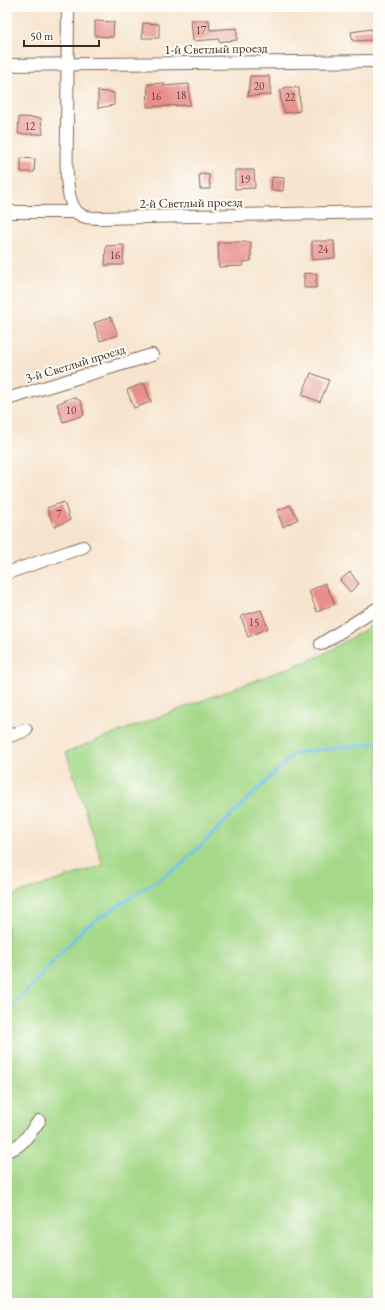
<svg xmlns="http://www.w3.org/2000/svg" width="385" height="1310" viewBox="0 0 385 1310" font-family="'EB Garamond',serif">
	<rect width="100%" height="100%" fill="#fdfcf7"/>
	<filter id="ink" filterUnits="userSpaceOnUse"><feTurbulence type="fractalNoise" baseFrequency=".025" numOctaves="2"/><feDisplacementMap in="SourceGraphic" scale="8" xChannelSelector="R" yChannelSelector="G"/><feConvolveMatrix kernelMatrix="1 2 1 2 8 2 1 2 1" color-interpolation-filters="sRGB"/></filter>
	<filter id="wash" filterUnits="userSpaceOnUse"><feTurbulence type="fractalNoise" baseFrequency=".012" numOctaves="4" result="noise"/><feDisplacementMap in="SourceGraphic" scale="16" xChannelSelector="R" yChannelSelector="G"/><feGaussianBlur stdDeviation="0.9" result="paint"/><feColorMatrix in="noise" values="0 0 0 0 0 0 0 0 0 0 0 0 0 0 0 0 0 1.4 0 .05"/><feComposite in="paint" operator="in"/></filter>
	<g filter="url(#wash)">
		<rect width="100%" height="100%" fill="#f7e4ce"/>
		<!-- green -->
		<path fill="#a5d989" stroke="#708254" d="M378 622V1303H7V897L103 865 66 752 320 656Z"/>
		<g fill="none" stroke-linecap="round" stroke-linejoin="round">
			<!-- stream -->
			<path stroke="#75c1ef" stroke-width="3" d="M7 1012 85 927 180 866 295 753 378 743"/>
		</g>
		<g id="blocks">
			<!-- building -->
			<g fill="#e88e8b">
				<path d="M191 20H209L210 30 237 28V40L219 42V39L193 41Z"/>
				<path d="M95 21 114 22 113 37 95 36Z"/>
				<path d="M143 23 159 24V38H142Z"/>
				<path d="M372 29 373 40 353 41 351 32Z"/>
				<path d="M250 76H269L271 95 248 96Z"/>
				<path d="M164 83V86L189 84 190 105 147 107 148 84Z"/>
				<path d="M286 87 299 88 300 111 285 113 281 103 280 91Z"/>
				<path d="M98 91 114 93V105L98 108Z"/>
				<path d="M19 117 41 118 43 134H18Z"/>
				<path d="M21 158 35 159 34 172H21Z"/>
				<path d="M235 170H254L255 188 235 189Z"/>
				<path d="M199 174 209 175 210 189H200Z"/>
				<path d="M272 177 284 178 283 191 271 190Z"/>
				<path d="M312 241H334L335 258 312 260Z"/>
				<path d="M218 242H251V261L243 262V266L219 267Z"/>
				<path d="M124 245 123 265H105L106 246Z"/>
				<path d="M304 273 317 274 316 288H304Z"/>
				<path d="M111 317 118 335 100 341 94 323Z"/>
				<path d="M311 373 329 380 320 402 302 395Z"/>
				<path d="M144 383 151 402 134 408 127 390Z"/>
				<path d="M73 397 81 401 84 415 63 422 57 404Z"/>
				<path d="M64 502 70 520 54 527 47 508Z"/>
				<path d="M290 505 298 519 283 527 277 511Z"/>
				<path d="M350 572 359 584 350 592 340 580Z"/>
				<path d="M325 583 335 604 317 612 309 591Z"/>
				<path d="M261 610 268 628 248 637 241 616Z"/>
			</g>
		</g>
	</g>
	<g filter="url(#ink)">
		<use href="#blocks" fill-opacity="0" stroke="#7d6b5c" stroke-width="1"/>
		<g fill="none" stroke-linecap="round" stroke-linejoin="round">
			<!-- minor casing -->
			<g stroke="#7d6b5c" stroke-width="14">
				<g id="minor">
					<path d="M68 7C68 49 67 90 67 132 67 151 64 192 74 208 79 218 90 218 100 218L378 212"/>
					<path d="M7 65 378 61"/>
					<path d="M7 212H76"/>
					<path d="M7 399 152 355"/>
					<path d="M7 573 83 547"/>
					<path d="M321 644 378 608"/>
					<path d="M7 737 26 730"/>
					<path d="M7 1150C22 1148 30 1132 39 1121"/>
				</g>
			</g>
			<!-- minor -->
			<use href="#minor" stroke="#fff" stroke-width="12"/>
		</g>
	</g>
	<g text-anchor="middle" stroke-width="4" stroke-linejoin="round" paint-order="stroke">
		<!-- number labels -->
		<g font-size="11" fill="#664339">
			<text x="201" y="34">17</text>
			<text x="259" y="90">20</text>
			<text x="181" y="99">18</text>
			<text x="156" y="100">16</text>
			<text x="290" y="101">22</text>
			<text x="30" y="130">12</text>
			<text x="245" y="183">19</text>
			<text x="323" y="253">24</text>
			<text x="115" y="259">16</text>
			<text x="71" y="414">10</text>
			<text x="59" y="518">7</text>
			<text x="254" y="626">15</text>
		</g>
		<!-- street labels -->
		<g font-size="13" fill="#3b2a1e" stroke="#fdfcf7">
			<text transform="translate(216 48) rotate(-1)" y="5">1-й Светлый проезд</text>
			<text transform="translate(191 202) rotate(-1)" y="5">2-й Светлый проезд</text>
			<text transform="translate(75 363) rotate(-17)" y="5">3-й Светлый проезд</text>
		</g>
	</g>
	<!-- margin -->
	<rect width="385" height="1310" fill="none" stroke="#fdfcf7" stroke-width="24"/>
	<!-- scale -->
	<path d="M24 40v6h75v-6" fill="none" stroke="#3b2a1e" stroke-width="2"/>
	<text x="30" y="40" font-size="12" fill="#3b2a1e" stroke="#fdfcf7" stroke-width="3" paint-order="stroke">50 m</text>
</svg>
